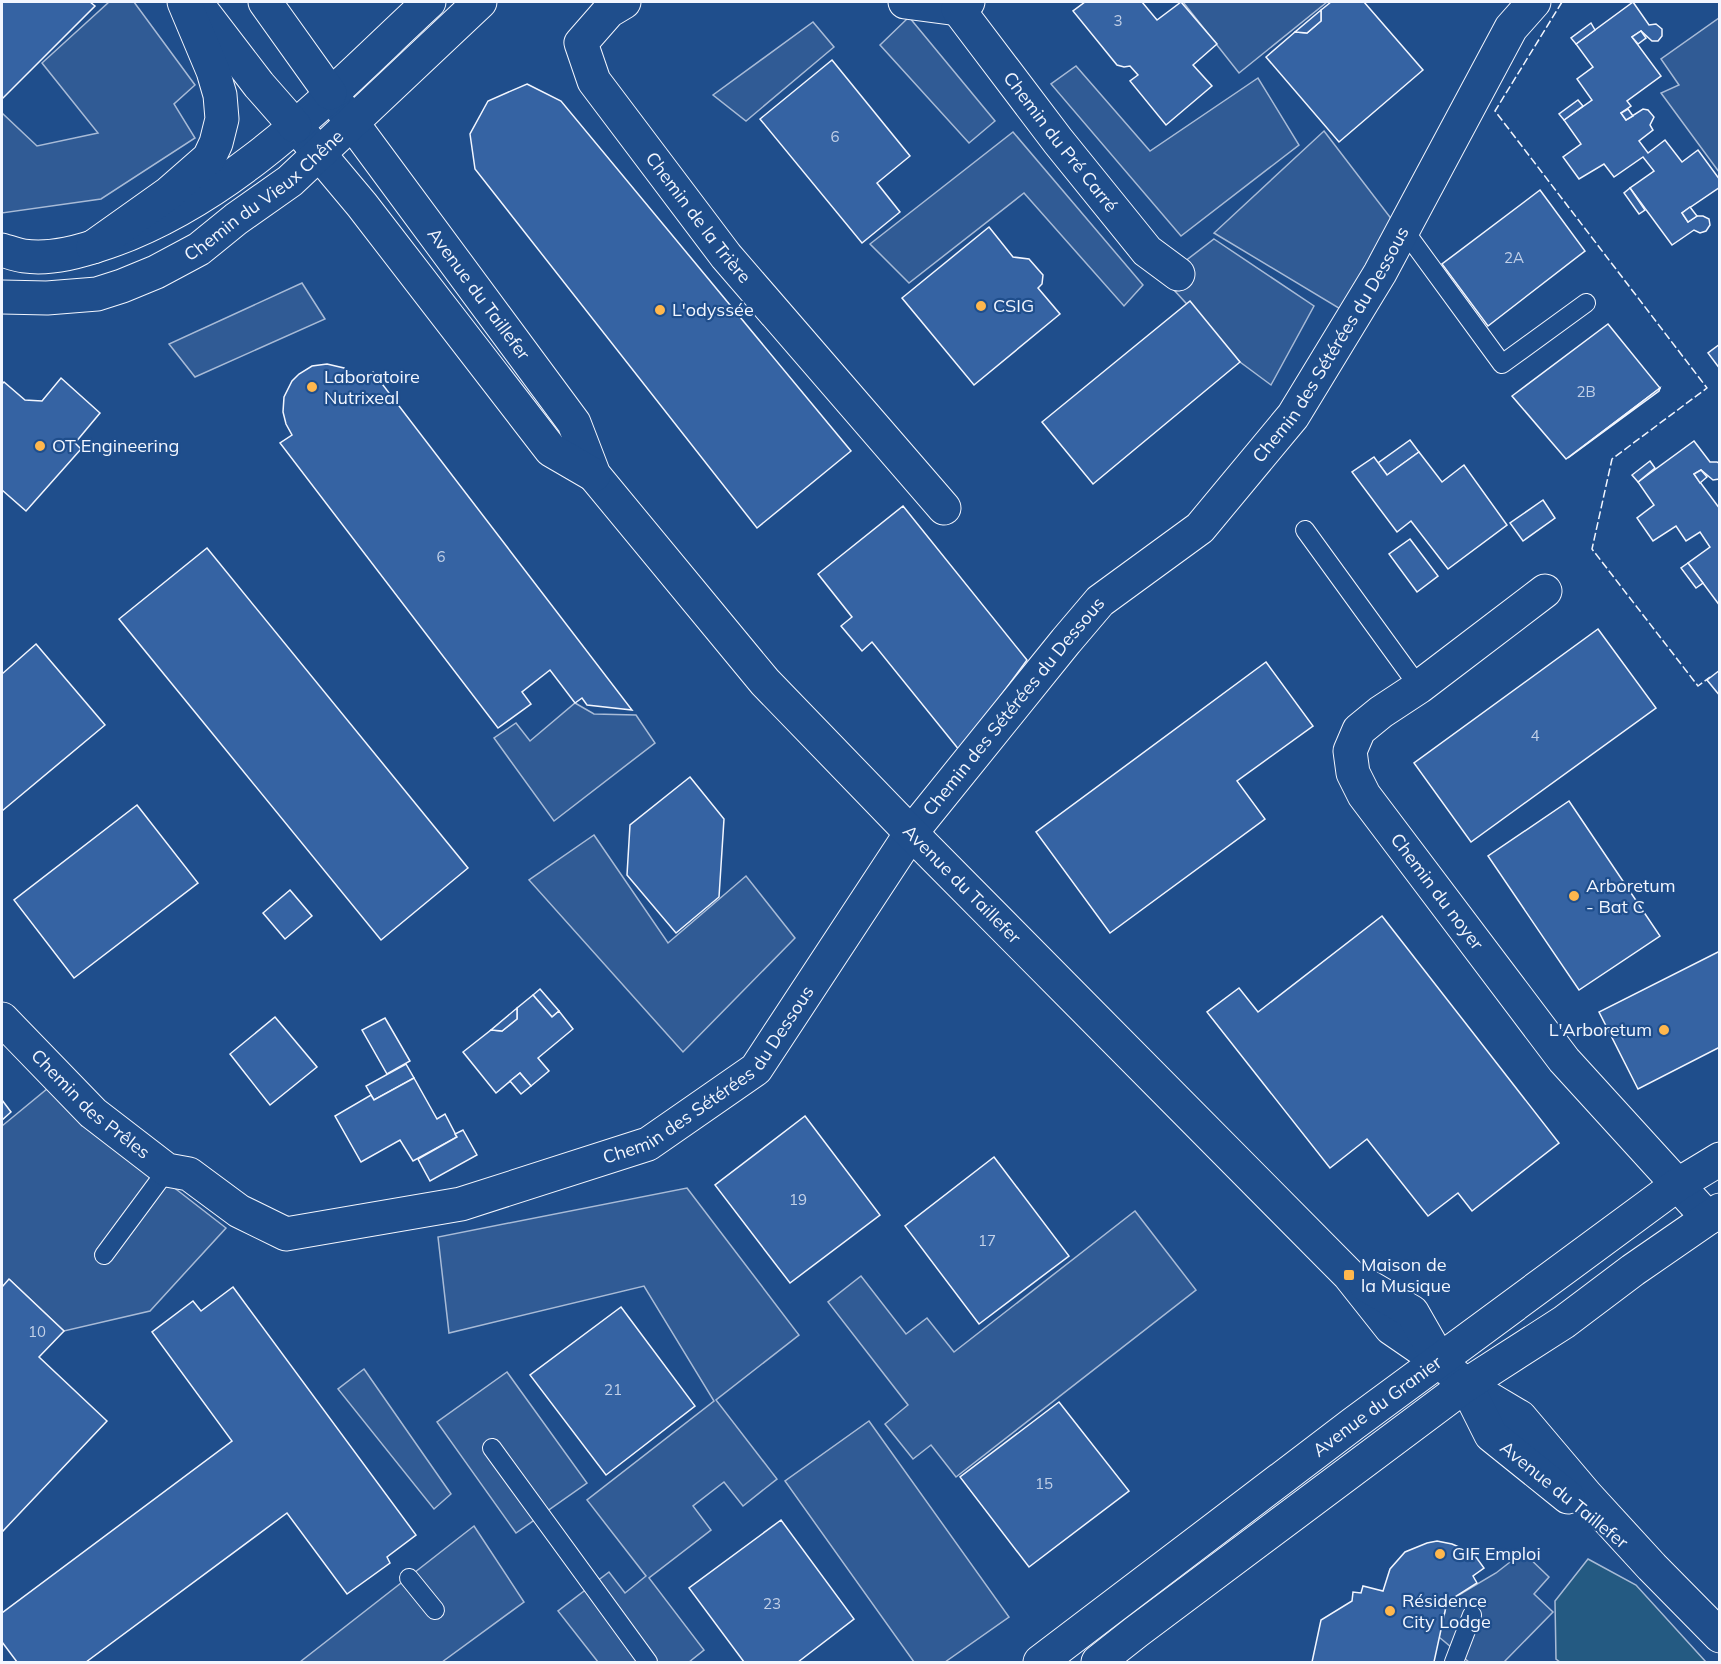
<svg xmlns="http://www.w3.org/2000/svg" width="1721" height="1664" viewBox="0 0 1721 1664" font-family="Mulish,sans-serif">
	<rect width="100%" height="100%" fill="#1f4e8c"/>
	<!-- green -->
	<path fill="#245a82" stroke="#a8bbd7" stroke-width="1.5" d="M1588 1559 1636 1585 1706 1662H1560L1556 1659 1555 1601Z"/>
	<!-- parking -->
	<g fill="#305b95" stroke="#a8bbd7" stroke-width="1.5">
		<path d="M109 2H134L195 85 174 104 195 138 101 199 2 213V113L37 146 98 133 42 63Z"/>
		<path d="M1183 2H1327L1239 73Z"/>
		<path d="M909 17 995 121 969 143 880 45Z"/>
		<path d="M1719 18V172L1661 93 1679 85 1661 59Z"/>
		<path d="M813 22 834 47 746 121 713 95Z"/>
		<path d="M1076 66 1150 151 1258 78 1299 145 1181 236 1051 84Z"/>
		<path d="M1324 131 1393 221 1342 310 1214 233Z"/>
		<path d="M1013 132 1143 285 1124 306 1024 193 909 283 870 244Z"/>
		<path d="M1214 239 1314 306 1271 385 1240 362 1163 278Z"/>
		<path d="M302 283 325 319 195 377 169 344Z"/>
		<path d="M575 703 594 714 636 715 655 743 554 821 494 738 516 723 530 741Z"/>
		<path d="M594 835 668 943 746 876 795 938 683 1052 529 880Z"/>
		<path d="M47 1089 226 1228 150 1311 64 1331 10 1280 2 1287V1126Z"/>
		<path d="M687 1188 799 1335 716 1400 777 1479 743 1506 724 1482 693 1506 711 1530 649 1578 704 1650 689 1662H598L558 1611 609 1572 625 1593 646 1576 587 1500 714 1401 644 1286 449 1333 438 1237Z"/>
		<path d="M1135 1211 1196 1290 956 1477 931 1445 913 1459 885 1424 908 1405 828 1302 861 1276 906 1334 927 1318 954 1352Z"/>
		<path d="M364 1369 451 1494 434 1509 338 1389Z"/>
		<path d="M507 1372 587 1483 516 1533 437 1422Z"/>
		<path d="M869 1421 1009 1617 945 1662H914L785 1481Z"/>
		<path d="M474 1526 524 1602 442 1662H300Z"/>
		<path d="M1523 1552 1549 1577 1534 1594 1553 1612 1504 1662H1469L1439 1637 1447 1602 1496 1573Z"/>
	</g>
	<!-- building -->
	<g fill="#3563a3" stroke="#f2f6ff" stroke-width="1.5">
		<path d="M2 2H90L95 6 2 99Z"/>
		<path d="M1085 2H1142L1157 20 1181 2 1217 44 1193 65 1212 86 1166 125 1130 81 1138 75 1130 66 1124 67 1117 65 1073 11Z"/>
		<path d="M1331 2H1364L1423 70 1339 142 1266 57 1295 32 1307 33 1321 21V10Z"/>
		<path d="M1633 2 1649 25 1656 24 1662 29V36L1658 41H1652L1641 31 1632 37 1661 76 1627 101 1631 106 1621 113 1626 120 1643 109 1648 110 1654 117 1650 125 1653 130 1639 141 1648 153 1665 140 1682 162 1698 150 1720 180V187L1682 213 1688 222 1697 216H1703L1709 219 1710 225 1706 231 1700 233 1694 230 1672 245 1630 188 1654 171 1643 157 1614 177 1604 164 1579 179 1563 157 1581 144 1564 120 1592 100 1577 79 1593 67 1576 44Z"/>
		<path d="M1321 10V21L1307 33 1295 32Z"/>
		<path d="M1591 23 1595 30 1576 44 1571 38Z"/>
		<path d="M1641 31 1646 38 1638 44 1632 37Z"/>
		<path d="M832 60 910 156 877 183 900 212 862 243 760 119Z"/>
		<path d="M527 84 561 101 851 451 757 528 475 169 470 134 488 101Z"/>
		<path d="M1578 100 1583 106 1564 120 1559 114Z"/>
		<path d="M1628 109 1633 116 1626 120 1621 113Z"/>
		<path d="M1630 188 1645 210 1639 214 1624 193Z"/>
		<path d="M1540 190 1585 251 1488 326 1442 264Z"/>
		<path d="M1690 207 1697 216 1688 222 1682 213Z"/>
		<path d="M989 227 1013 257 1029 259 1043 275 1042 284 1038 288 1060 314 974 385 902 298Z"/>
		<path d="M1190 301 1240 362 1093 484 1042 422Z"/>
		<path d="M1608 324 1660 388 1566 459 1512 396Z"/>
		<path d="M1720 344V369L1708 353Z"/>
		<path d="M327 364 344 368 361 381 373 372 632 710 587 705 582 698 575 703 550 670 522 692 531 704 498 728 280 443 292 435 286 424 283 412 284 397 292 381 299 374 312 366Z"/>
		<path d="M61 378 100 413 75 443 81 449 26 511 2 490V384L4 382 25 400 42 401Z"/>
		<path d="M1660 388 1659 391 1568 458Z"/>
		<path d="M1410 440 1419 452 1387 475 1378 463Z"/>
		<path d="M1694 441 1710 462H1717L1720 464 1719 479 1713 480 1701 470 1694 474 1720 509V606L1688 563 1710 547 1700 532 1686 541 1676 526 1653 541 1637 518 1654 505 1638 482Z"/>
		<path d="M1419 452 1442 482 1464 465 1507 525 1448 569 1411 521 1397 532 1352 472 1374 457 1387 475Z"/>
		<path d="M1650 461 1655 468 1638 482 1632 475Z"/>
		<path d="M1701 470 1707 477 1700 483 1694 474Z"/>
		<path d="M1543 500 1555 518 1523 541 1510 523Z"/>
		<path d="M903 506 1027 660 960 751 872 642 862 651 841 626 852 617 818 574Z"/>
		<path d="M1410 539 1438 576 1417 592 1389 554Z"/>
		<path d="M207 548 468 868 381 940 119 619Z"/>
		<path d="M1688 563 1703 583 1696 588 1681 568Z"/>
		<path d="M1598 629 1656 708 1471 842 1414 763Z"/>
		<path d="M36 644 105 725 2 811V674Z"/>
		<path d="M1266 662 1313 726 1237 781 1265 819 1110 933 1036 832Z"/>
		<path d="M1720 670V696L1707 680Z"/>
		<path d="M690 777 724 819 719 897 676 933 627 875 630 825Z"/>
		<path d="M1569 801 1660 936 1579 990 1488 856Z"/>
		<path d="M137 805 198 883 74 978 14 900Z"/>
		<path d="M290 890 312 916 285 939 263 913Z"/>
		<path d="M1382 916 1559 1143 1472 1211 1458 1193 1428 1216 1367 1139 1330 1168 1207 1012 1239 988 1258 1012Z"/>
		<path d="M1720 951V1047L1638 1089 1599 1012Z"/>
		<path d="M540 989 559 1011 552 1017 533 995Z"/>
		<path d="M533 995 552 1017 559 1011 573 1029 538 1058 549 1071 531 1086 520 1073 496 1093 463 1052 491 1030 502 1031 517 1019V1008Z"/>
		<path d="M517 1008V1019L502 1031 491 1030Z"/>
		<path d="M275 1017 317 1067 270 1105 230 1054Z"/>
		<path d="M385 1018 410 1061 387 1074 362 1030Z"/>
		<path d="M406 1064 414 1078 374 1100 366 1086Z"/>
		<path d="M520 1073 531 1086 521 1094 510 1081Z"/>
		<path d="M414 1078 437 1119 445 1114 457 1137 413 1161 400 1140 361 1162 335 1116 371 1095 374 1100Z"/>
		<path d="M2 1100 11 1112 2 1120Z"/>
		<path d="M805 1116 880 1215 790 1283 715 1185Z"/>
		<path d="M463 1130 477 1155 430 1181 418 1159 457 1137 455 1134Z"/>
		<path d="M994 1157 1069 1256 979 1324 905 1226Z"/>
		<path d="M9 1279 64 1331 39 1357 107 1421 2 1532V1287Z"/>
		<path d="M233 1287 416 1535 387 1557 390 1563 347 1594 287 1513 86 1662H17L2 1642V1613L232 1441 152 1332 193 1301 201 1311Z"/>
		<path d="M621 1307 695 1406 606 1475 530 1375Z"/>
		<path d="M1059 1402 1129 1491 1029 1567 960 1477Z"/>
		<path d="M781 1520 854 1619 798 1662H744L689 1588Z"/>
		<path d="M1437 1541 1452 1544 1466 1550 1476 1557 1484 1568 1473 1576 1477 1583 1447 1602 1434 1662H1312L1321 1620 1352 1601 1353 1592 1361 1593 1363 1586 1383 1591 1390 1569 1405 1552 1427 1543Z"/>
	</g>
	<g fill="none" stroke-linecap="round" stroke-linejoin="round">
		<!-- lane casing -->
		<g stroke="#f2f6ff" stroke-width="20">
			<g id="lane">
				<path d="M1404 230 1502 364 1586 303"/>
				<path d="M1305 530 1419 687"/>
				<path d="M104 1255 167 1170"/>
				<path d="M492 1448 648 1662"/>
				<path d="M409 1578 435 1610"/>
				<path d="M1454 1662 1472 1615"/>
			</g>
		</g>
		<!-- street casing -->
		<g stroke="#f2f6ff" stroke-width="35">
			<g id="street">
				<path id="s1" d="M624 2 609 11 581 43 594 81 726 256 944 508"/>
				<path d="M905 2 958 9"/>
				<path id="s2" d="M968 2 958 9 1058 141 1147 251 1178 274"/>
				<path id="s3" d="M1545 591 1419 687 1381 712 1359 730 1350 751 1353 773 1364 795 1564 1060 1708 1218"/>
				<path id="s4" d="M2 1019 93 1113 167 1170 189 1174 239 1211 286 1234 461 1204 648 1144 756 1069 911 833 1066 641 1100 601 1200 528 1293 416 1380 273 1511 28 1534 2"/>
			</g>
		</g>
		<!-- secondary casing -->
		<g stroke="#f2f6ff" stroke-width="35">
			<g id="secondary">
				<path id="s5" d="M330 93 574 423 594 475 765 682 911 833 1349 1275 1391 1328 1439 1361 1466 1385 1520 1417 1586 1495 1652 1567 1720 1636"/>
				<path d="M305 137 362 205 551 450 594 475"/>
				<path d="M2 250C9 252 16 255 24 256 52 260 82 251 108 242 236 197 332 92 429 2"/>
				<path id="s6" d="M2 297 47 298 97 294 122 286 156 272 199 249 236 219 290 181 480 2"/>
				<path d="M1366 1285 1412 1312 1436 1354"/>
				<path d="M1466 1385 1491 1435 1568 1497"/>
				<path id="s7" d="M1040 1662 1353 1424 1677 1185 1720 1159"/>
				<path d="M1098 1662 1136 1632 1466 1385 1564 1322 1633 1270 1720 1210"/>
			</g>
		</g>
		<!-- highway casing -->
		<g stroke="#f2f6ff" stroke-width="35">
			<g id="highway">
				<path d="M265 2 330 93"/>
				<path d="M200 8 259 85 295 126"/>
				<path d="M93 247 169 193 209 158 216 143 222 119 220 95 213 71 184 2"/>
			</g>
		</g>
		<!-- lane -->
		<use href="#lane" stroke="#1f4e8c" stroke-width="18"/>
		<!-- street -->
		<use href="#street" stroke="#1f4e8c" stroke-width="33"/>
		<!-- secondary -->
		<use href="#secondary" stroke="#1f4e8c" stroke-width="33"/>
		<!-- highway -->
		<use href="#highway" stroke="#1f4e8c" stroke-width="33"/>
		<!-- fence -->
		<path stroke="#f2f6ff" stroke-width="1.5" stroke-dasharray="8 3" stroke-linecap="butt" d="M1562 2 1495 111 1707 388 1612 459 1592 549 1698 686 1710 677"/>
	</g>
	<!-- markers -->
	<g fill="#ffb74d" stroke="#1f4e8c" stroke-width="2">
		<circle cx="981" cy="306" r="6"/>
		<circle cx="660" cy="310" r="6"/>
		<circle cx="312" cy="387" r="6"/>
		<circle cx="40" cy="446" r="6"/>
		<circle cx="1574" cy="896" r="6"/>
		<circle cx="1664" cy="1030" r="6"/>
		<rect x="1343" y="1269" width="12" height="12" rx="3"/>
		<circle cx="1440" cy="1554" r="6"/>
		<circle cx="1390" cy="1611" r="6"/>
	</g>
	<g text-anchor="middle" stroke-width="4.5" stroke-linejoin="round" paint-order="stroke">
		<!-- number labels -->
		<g font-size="15" fill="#c3d1e8">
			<text x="1118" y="26">3</text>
			<text x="835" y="142">6</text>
			<text x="1514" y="263">2A</text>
			<text x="1586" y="397">2B</text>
			<text x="441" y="562">6</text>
			<text x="1535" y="741">4</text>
			<text x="798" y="1205">19</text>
			<text x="987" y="1246">17</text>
			<text x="37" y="1337">10</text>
			<text x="613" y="1395">21</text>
			<text x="1044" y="1489">15</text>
			<text x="772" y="1609">23</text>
		</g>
		<!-- street labels -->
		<g font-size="18" fill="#f2f6ff" stroke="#1f4e8c">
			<text dy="6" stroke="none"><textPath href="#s2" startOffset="180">Chemin du Pré Carré</textPath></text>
			<text dy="6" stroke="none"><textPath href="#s6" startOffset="291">Chemin du Vieux Chêne</textPath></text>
			<text dy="6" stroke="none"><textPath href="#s1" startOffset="272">Chemin de la Trière</textPath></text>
			<text dy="6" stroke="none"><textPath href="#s5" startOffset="250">Avenue du Taillefer</textPath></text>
			<text dy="6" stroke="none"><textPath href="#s4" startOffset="1798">Chemin des Sétérées du Dessous</textPath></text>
			<text dy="6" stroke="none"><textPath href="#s4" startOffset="1312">Chemin des Sétérées du Dessous</textPath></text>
			<text dy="6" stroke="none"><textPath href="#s5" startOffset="1017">Avenue du Taillefer</textPath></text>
			<text dy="6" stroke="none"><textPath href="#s3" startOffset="423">Chemin du noyer</textPath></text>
			<text dy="6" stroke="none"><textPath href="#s4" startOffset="826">Chemin des Sétérées du Dessous</textPath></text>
			<text dy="6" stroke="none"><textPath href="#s4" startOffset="123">Chemin des Prêles</textPath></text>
			<text dy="6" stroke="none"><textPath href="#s7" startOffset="423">Avenue du Granier</textPath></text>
			<text transform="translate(1564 1495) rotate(39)" y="6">Avenue du Taillefer</text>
		</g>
		<!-- poi labels -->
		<g font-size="18" fill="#f2f6ff" stroke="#1f4e8c" text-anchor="start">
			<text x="993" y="312">CSIG</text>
			<text x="672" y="316">L'odyssée</text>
			<text x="324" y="383">Laboratoire<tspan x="324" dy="21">Nutrixeal</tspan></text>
			<text x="52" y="452">OT Engineering</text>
			<text x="1586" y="892">Arboretum<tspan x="1586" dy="21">- Bat C</tspan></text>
			<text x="1652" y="1036" text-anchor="end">L'Arboretum</text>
			<text x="1361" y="1271">Maison de<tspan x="1361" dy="21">la Musique</tspan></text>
			<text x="1452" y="1560">GIF Emploi</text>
			<text x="1402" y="1607">Résidence<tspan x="1402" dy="21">City Lodge</tspan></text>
		</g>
	</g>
	<!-- border -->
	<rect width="1721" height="1664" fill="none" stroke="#f2f6ff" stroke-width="6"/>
</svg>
